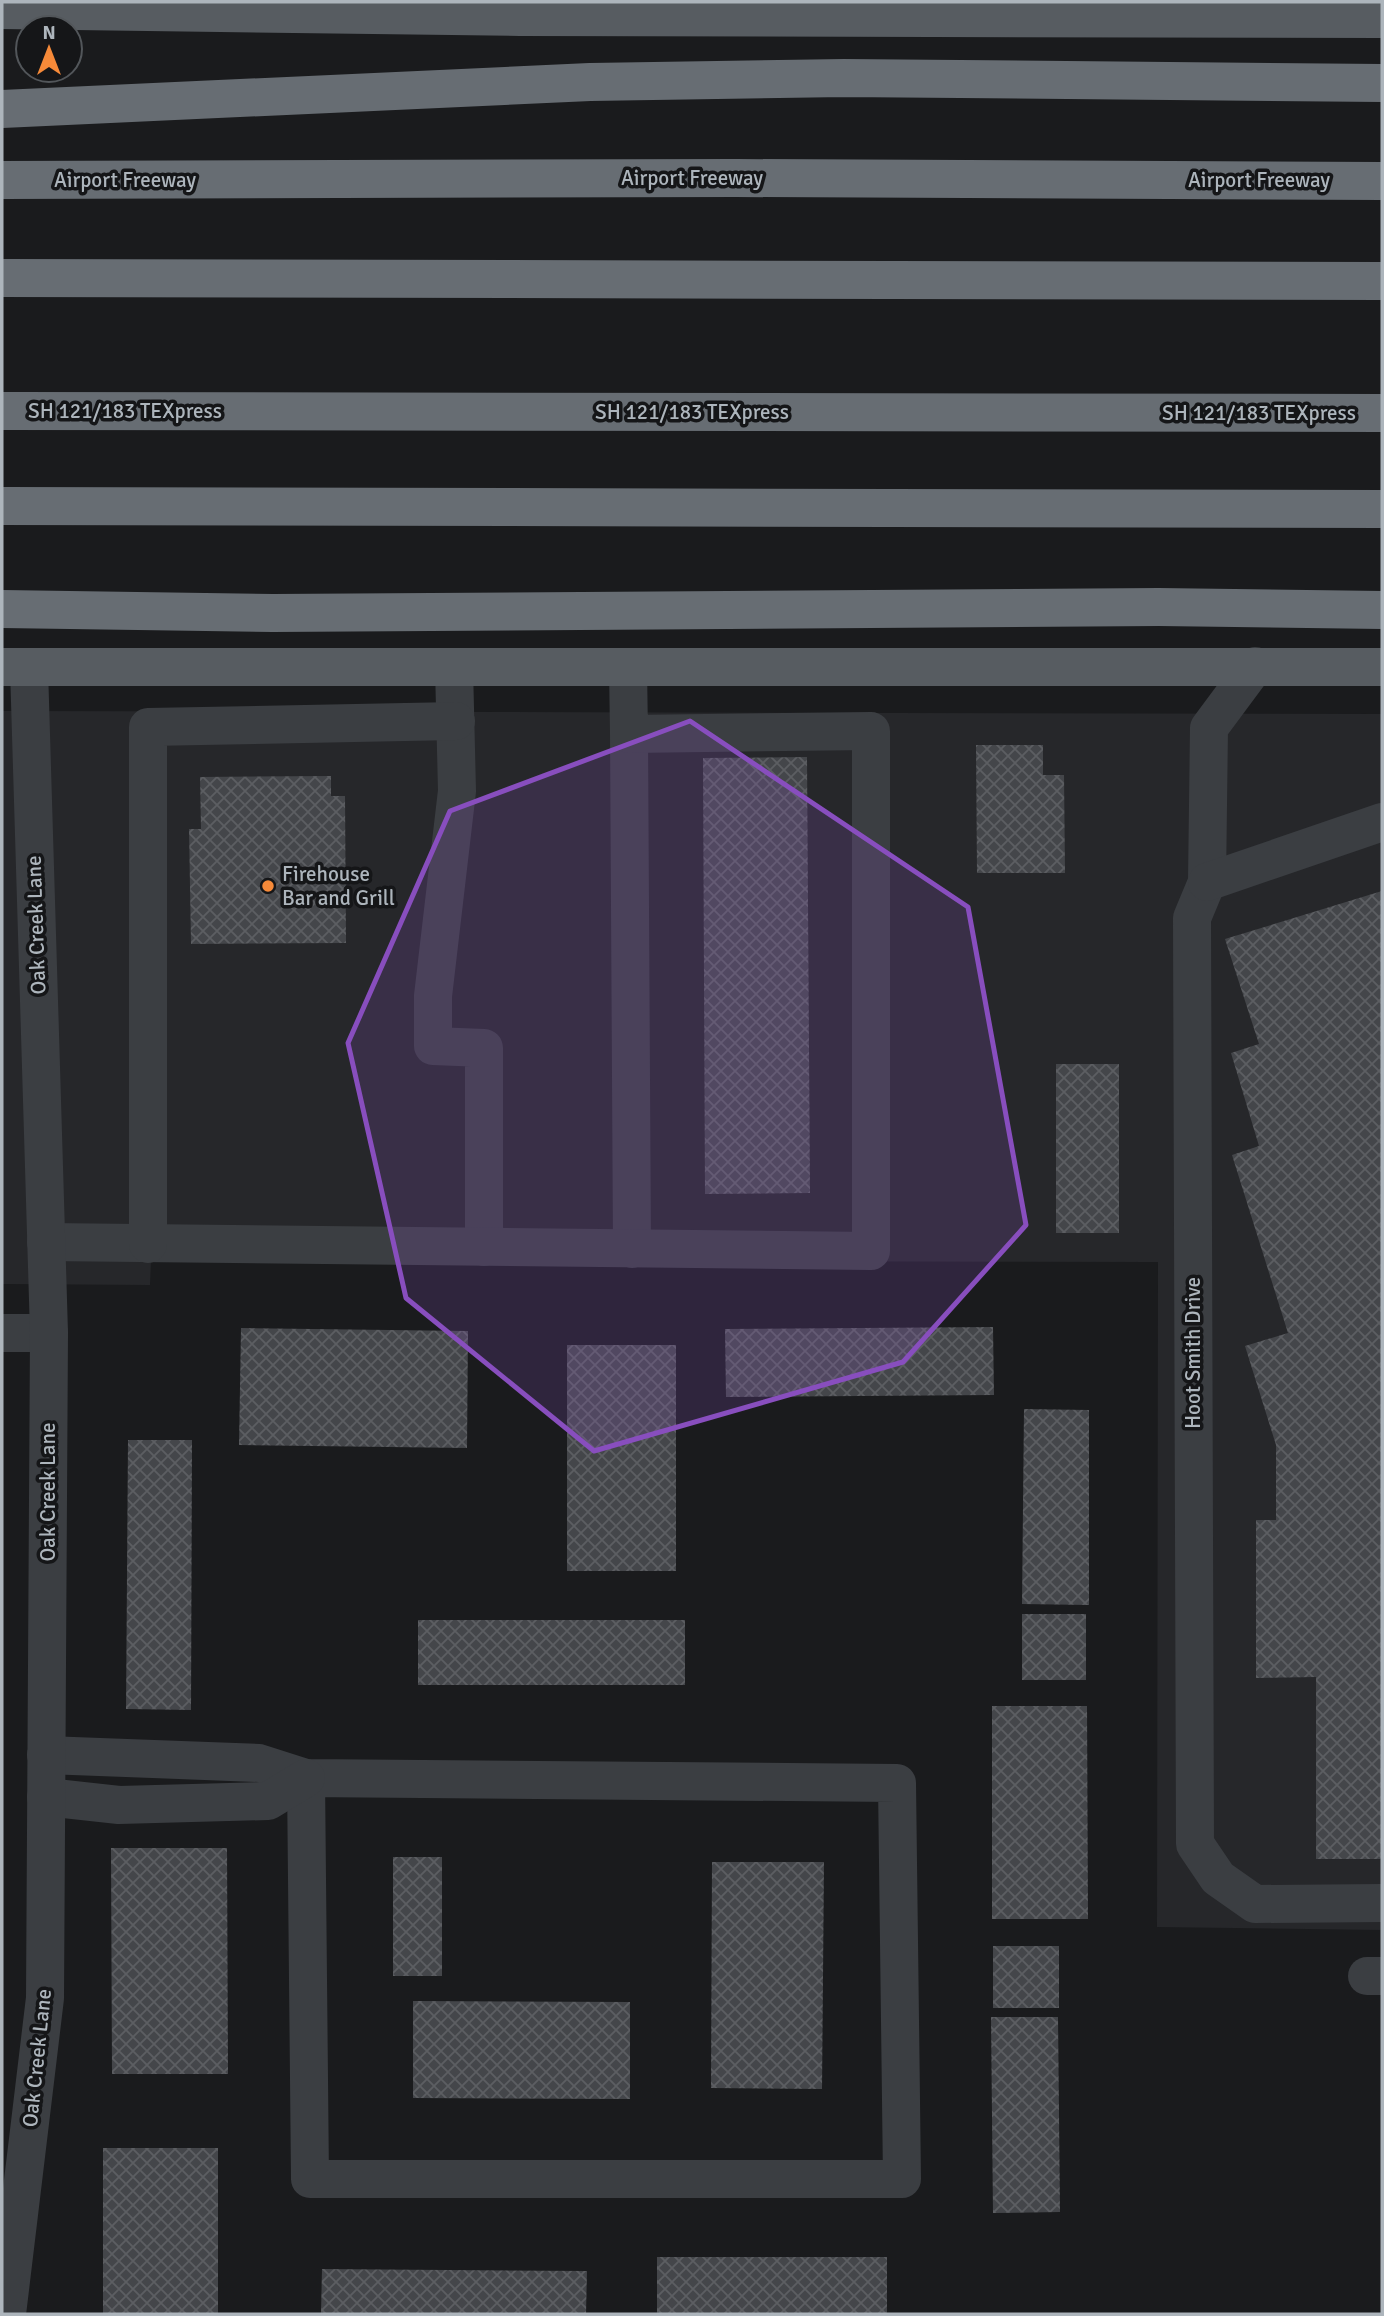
<svg xmlns="http://www.w3.org/2000/svg" width="1384" height="2316" viewBox="0 0 1384 2316" font-family="Signika,sans-serif">
	<defs>
		<pattern id="building-cross-hatch" width="8" height="8" patternUnits="userSpaceOnUse" patternTransform="scale(1.75)"><rect width="8" height="8" fill="#44464a"/><path d="M0 0l8 8M0 8l8-8" fill="none" stroke="#5c5e62"/></pattern>
	</defs>
	<rect width="100%" height="100%" fill="#1a1b1d"/>
	<!-- built -->
	<path fill="#26272a" d="M2 711 1382 714V1930L1157 1927 1158 1262 151 1260 150 1285 2 1284Z"/>
	<!-- building -->
	<g fill="url(#building-cross-hatch)">
		<path d="M976 745H1043V775H1064L1065 873H977Z"/>
		<path d="M807 757 810 1193 705 1194 703 758Z"/>
		<path d="M331 776V796H345L346 943 191 944 189 829H201L200 777Z"/>
		<path d="M1382 891V1859H1316V1677L1256 1678V1520H1276V1445L1245 1346 1288 1333 1232 1155 1259 1146 1231 1053 1259 1044 1225 939Z"/>
		<rect x="1056" y="1064" width="63" height="169"/>
		<path d="M993 1327 994 1395 726 1397 725 1329Z"/>
		<path d="M241 1328 468 1331 467 1448 239 1445Z"/>
		<rect x="567" y="1345" width="109" height="226"/>
		<path d="M1024 1409 1089 1410V1605L1022 1604Z"/>
		<path d="M128 1440H192L191 1710 126 1709Z"/>
		<rect x="1022" y="1614" width="64" height="66"/>
		<rect x="418" y="1620" width="267" height="65"/>
		<path d="M992 1706H1087L1088 1919H992Z"/>
		<path d="M111 1848H227L228 2074H112Z"/>
		<rect x="393" y="1857" width="49" height="119"/>
		<path d="M712 1862H824L822 2089 711 2088Z"/>
		<rect x="993" y="1946" width="66" height="62"/>
		<path d="M413 2001 630 2002V2099L413 2098Z"/>
		<path d="M991 2017H1058L1060 2212 993 2213Z"/>
		<rect x="103" y="2148" width="115" height="166"/>
		<rect x="657" y="2257" width="230" height="57"/>
		<path d="M322 2269 587 2271 586 2314H321Z"/>
	</g>
	<g fill="none" stroke-linecap="round" stroke-linejoin="round">
		<!-- minor -->
		<g stroke="#3b3e42" stroke-width="38">
			<path d="M1255 666 1209 728 1207 882 1192 918 1195 1844 1218 1878 1255 1904 1382 1903"/>
			<path d="M454 667 457 791 433 996V1046L484 1048V1247"/>
			<path d="M629 734 632 1249"/>
			<path d="M1207 882 1382 822"/>
			<path d="M46 1242 871 1251V731L629 734 628 667"/>
			<path d="M148 1244V727L456 721"/>
			<path d="M2 1333H49"/>
			<path d="M46 1755 259 1763 306 1778 897 1783 902 2179H310L306 1778"/>
			<path d="M46 1797 119 1805 268 1801 306 1778"/>
			<path d="M1367 1976H1382"/>
			<path d="M7 2314 45 1998 49 1333 29 668"/>
		</g>
		<!-- major -->
		<g stroke="#575c61" stroke-width="38">
			<path d="M2 10 520 17 1382 19"/>
			<path d="M2 667H1382"/>
		</g>
		<!-- highway -->
		<g stroke="#676d73" stroke-width="38">
			<path d="M2 109 590 82 844 78 1382 83"/>
			<path d="M2 180 736 178 1382 181"/>
			<path d="M2 278 1382 281"/>
			<path d="M2 411 1382 413"/>
			<path d="M2 506 1382 509"/>
			<path d="M2 609 273 613 1159 607 1382 610"/>
		</g>
	</g>
	<!-- marked area -->
	<path fill="#884ebe" fill-opacity="0.2" stroke="#884ebe" stroke-width="5" stroke-linejoin="round" d="M690 721 968 907 1026 1225 903 1362 594 1451 406 1298 348 1043 450 811Z"/>
	<!-- markers -->
	<circle fill="#f68a39" stroke="#151618" stroke-width="2.5" cx="268" cy="886" r="7"/>
	<g text-anchor="middle" stroke-width="7" stroke-linejoin="round" paint-order="stroke">
		<!-- street labels -->
		<g font-size="21" fill="#adb5bc" stroke="#151618">
			<text x="692" y="185">Airport Freeway</text>
			<text x="125" y="187">Airport Freeway</text>
			<text x="1259" y="187">Airport Freeway</text>
			<text x="125" y="418">SH 121/183 TEXpress</text>
			<text x="692" y="419">SH 121/183 TEXpress</text>
			<text x="1259" y="420">SH 121/183 TEXpress</text>
			<text transform="translate(36 925) rotate(-92)" y="7">Oak Creek Lane</text>
			<text transform="translate(1193 1353) rotate(-90)" y="7">Hoot Smith Drive</text>
			<text transform="translate(48 1492) rotate(-90)" y="7">Oak Creek Lane</text>
			<text transform="translate(37 2058) rotate(-84)" y="7">Oak Creek Lane</text>
		</g>
		<!-- poi labels -->
		<g font-size="21" fill="#adb5bc" stroke="#151618" text-anchor="start">
			<text x="282" y="881">Firehouse<tspan x="282" dy="24">Bar and Grill</tspan></text>
		</g>
	</g>
	<!-- border -->
	<rect width="1384" height="2316" fill="none" stroke="#adb5bc" stroke-width="7"/>
	<!-- north arrow -->
	<g transform="translate(49 49)"><circle r="33" fill="#151618" stroke="#52565a" stroke-width="2"/>
	<path d="M0-5L12 26L0 18L-12 26Z" fill="#f68a39"/>
	<text y="-10" font-size="19" font-weight="bold" text-anchor="middle" fill="#adb5bc">N</text>
	</g>
</svg>
